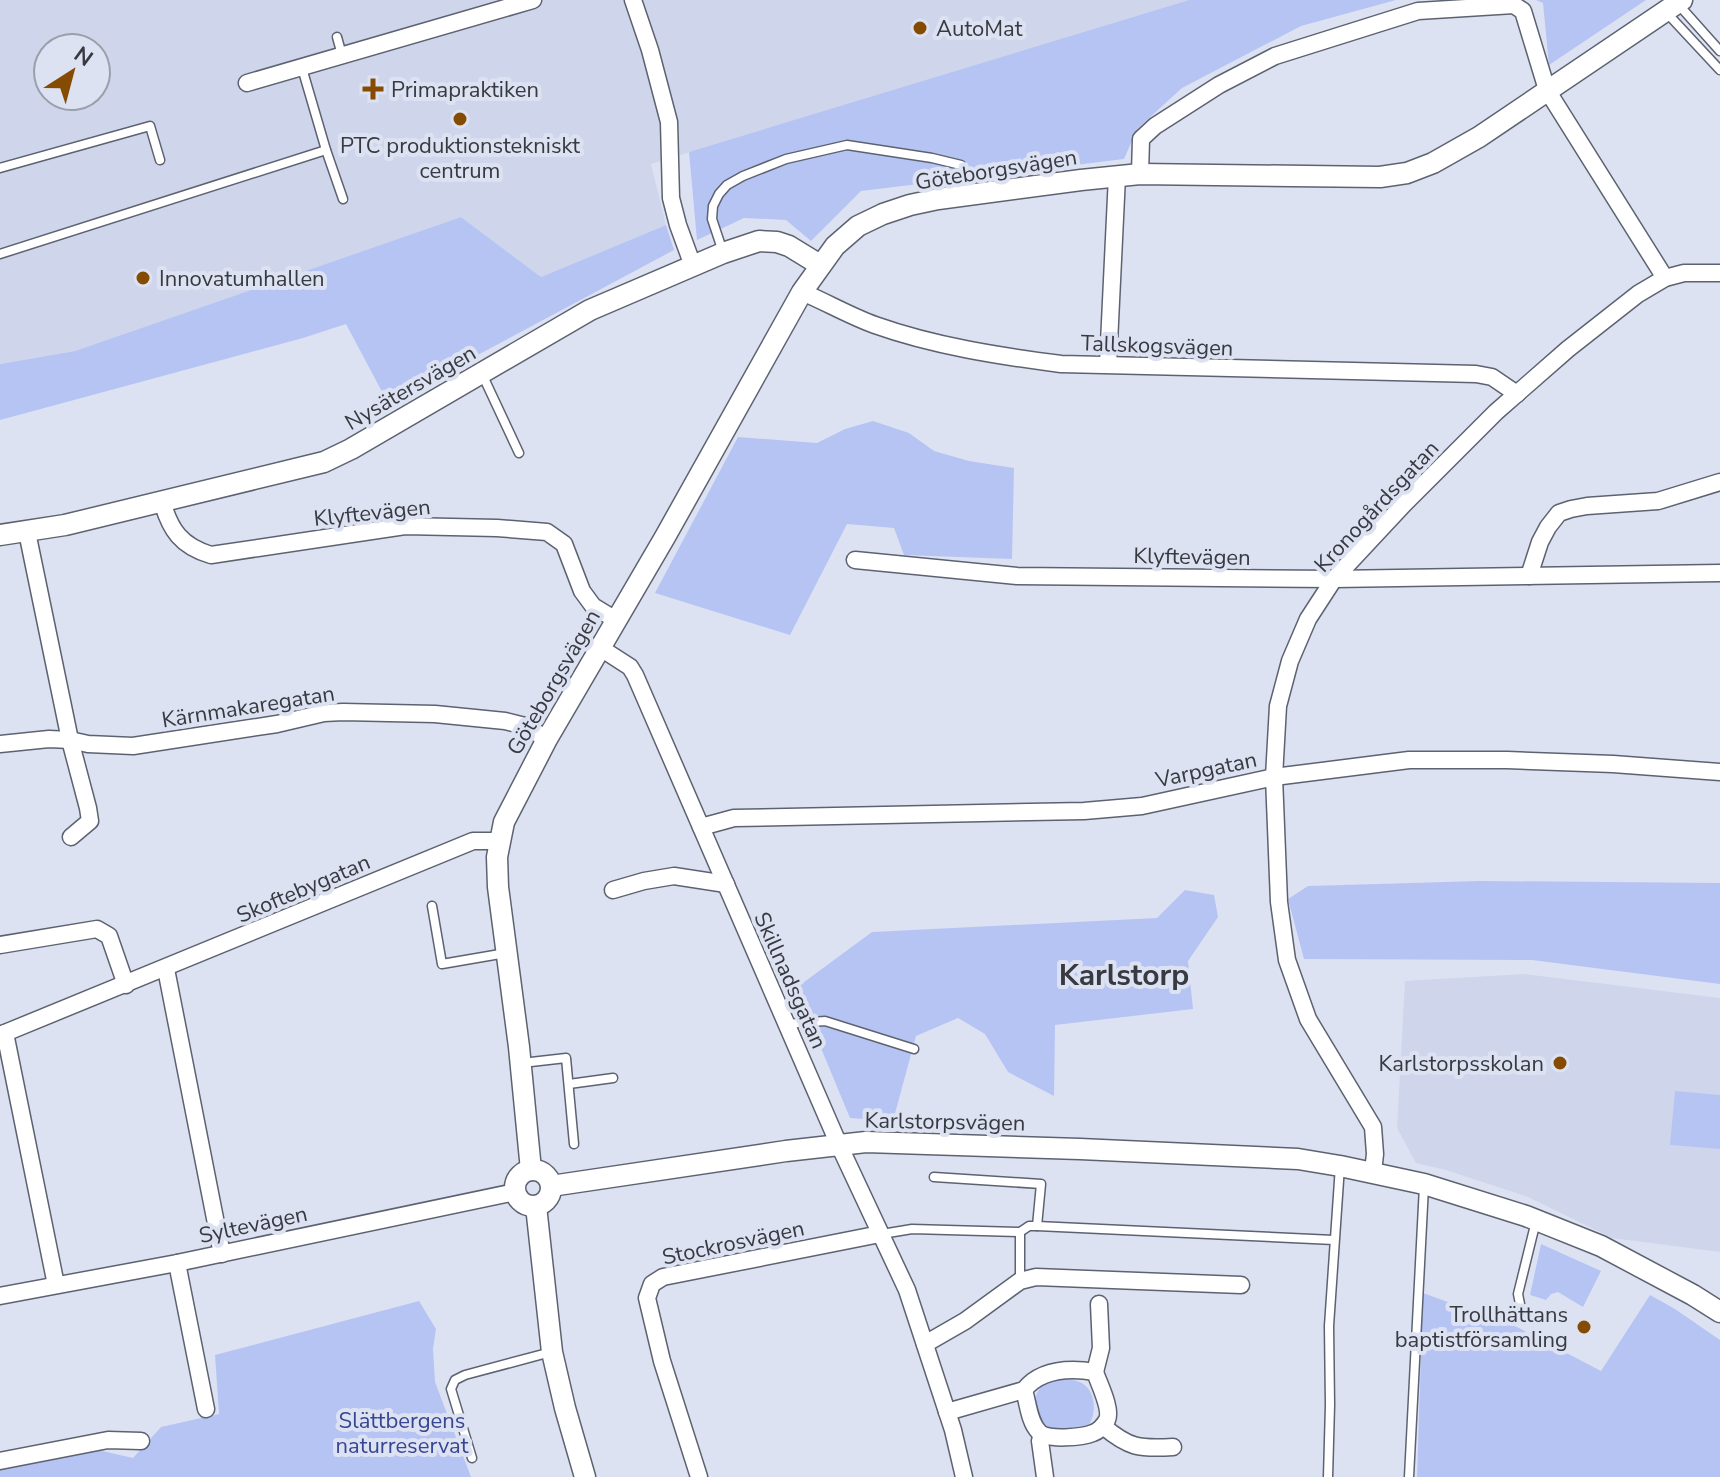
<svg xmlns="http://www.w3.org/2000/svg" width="1720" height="1477" viewBox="0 0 1720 1477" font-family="'Nunito Sans',sans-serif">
	<rect width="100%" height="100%" fill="#dde2f2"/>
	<!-- built -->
	<g fill="#cfd6ec" fill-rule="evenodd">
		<path d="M0 0H1189L651 164 666 225 541 277 461 217 75 351 0 364ZM48 48H96V96H48Z"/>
		<path d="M1524 974 1720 998V1252L1612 1238 1528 1197 1446 1170 1416 1163 1397 1128 1405 981Z"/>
	</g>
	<!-- green -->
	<g fill="#b6c4f4">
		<path d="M1189 0H1396L1301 26 1182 88 1137 129 1124 159 861 191 811 241 786 220 744 218 697 240 689 152Z"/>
		<path d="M1536 0H1646L1549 65 1543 3Z"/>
		<path d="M461 217 541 277 666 225 674 250 388 403 346 324 303 338 0 420V364L75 351Z"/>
		<path d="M873 421 909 433 934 451 969 461 1014 468 1012 559 904 555 894 528 847 524 790 635 655 593 738 437 817 443 845 429Z"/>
		<path d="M1479 881 1720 883V984L1532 960 1304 959 1288 899 1308 886Z"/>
		<path d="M1185 890 1214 895 1218 917 1188 961 1193 1009 1055 1025 1054 1096 1008 1072 985 1034 958 1018 916 1036 893 1121 850 1118 796 988 872 932 1157 918Z"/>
		<path d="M1675 1091 1720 1095V1149L1670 1145Z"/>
		<path d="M1541 1244 1601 1271 1583 1307 1558 1292 1551 1294 1546 1300 1530 1295Z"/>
		<path d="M1423 1293 1517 1327 1601 1371 1650 1295 1675 1309 1720 1340V1477H1417Z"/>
		<path d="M419 1301 436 1329 433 1349 435 1382 471 1477H0V1465L89 1448 133 1458 161 1427 219 1414 215 1355Z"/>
		<path d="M1063 1379C1068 1380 1072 1379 1077 1381 1095 1386 1098 1411 1089 1425L1059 1430 1045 1428C1040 1422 1039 1418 1037 1410 1032 1387 1043 1384 1063 1379Z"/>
	</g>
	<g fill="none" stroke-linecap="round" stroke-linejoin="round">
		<!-- service casing -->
		<g stroke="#5d6270" stroke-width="11">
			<g id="service">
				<path d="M1678 4 1720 51"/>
				<path d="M1665 11 1720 70"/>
				<path d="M337 37 342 55"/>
				<path d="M326 150 343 199"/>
				<path d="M0 168 150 126 160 160"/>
				<path d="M723 252 712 219 713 206 719 194 727 185 743 176 786 159 847 145 932 158 961 165"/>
				<path d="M0 254 326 150 302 68"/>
				<path d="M482 374 519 453"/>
				<path d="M432 906 442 964 506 953"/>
				<path d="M787 1024 825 1021 914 1049"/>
				<path d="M522 1063 566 1058 574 1144"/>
				<path d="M569 1084 613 1078"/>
				<path d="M934 1177 1041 1184 1037 1226"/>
				<path d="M1020 1232V1281"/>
				<path d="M882 1234 912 1229 1020 1232 1029 1226H1037L1334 1240"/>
				<path d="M1521 1309 1518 1294 1536 1221"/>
				<path d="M472 1458 451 1389 455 1380 465 1375 551 1352"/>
				<path d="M1328 1477 1330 1405 1329 1326 1340 1166"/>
				<path d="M1409 1477 1424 1186"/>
			</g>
		</g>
		<!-- minor casing -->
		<g stroke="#5d6270" stroke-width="19">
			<g id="minor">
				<path d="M633 0 650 50 669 122 671 198 678 225 693 266"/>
				<path d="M247 83 533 0"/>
				<path d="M1140 174 1141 139 1155 126 1219 85 1275 56 1418 11 1514 5 1523 11 1547 90 1665 278"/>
				<path d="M802 292C826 302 850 316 875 325 934 346 999 356 1061 364L1476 374 1492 377 1517 394"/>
				<path d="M1108 364 1117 176"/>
				<path d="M162 501C170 530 181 546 211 555L405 526 497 528 547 532 564 544 582 591 593 606 616 620"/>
				<path d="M27 532 70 740 88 808 90 821 71 837"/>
				<path d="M855 560 1017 576 1334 579 1720 573"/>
				<path d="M1529 576 1540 542 1548 527 1559 513 1571 509 1587 506 1658 501 1720 482"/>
				<path d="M599 647 630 667 635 675 839 1145 907 1290 953 1430 964 1477"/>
				<path d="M0 744 49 739 70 740 88 744 133 746 277 724 324 713 343 712 435 714 505 721 525 726 547 739"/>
				<path d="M701 827 734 818 1084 811 1142 806 1274 777 1409 760H1507L1613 764 1720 772"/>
				<path d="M613 890 644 881 674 876 726 884"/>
				<path d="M0 945 97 929 109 936 126 985"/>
				<path d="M166 969 222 1254"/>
				<path d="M5 1033 56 1285"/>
				<path d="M0 1035 473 841H499"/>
				<path d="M1373 1172 1375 1154 1373 1127 1308 1019 1287 960 1279 902 1274 777 1278 706 1290 661 1308 619 1334 579 1404 504 1496 412 1568 349 1638 294 1665 278 1684 273H1720"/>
				<path d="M177 1263 206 1409"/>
				<path d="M0 1296 177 1263 515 1192"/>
				<path d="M925 1344 965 1321 1020 1281 1036 1277 1241 1285"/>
				<path d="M1095 1372 1101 1348 1099 1304"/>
				<path d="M947 1412 1024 1390C1041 1369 1070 1368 1095 1372 1099 1384 1112 1409 1107 1420 1104 1425 1099 1431 1093 1433 1083 1437 1047 1441 1039 1432 1029 1422 1028 1403 1024 1390"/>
				<path d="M1103 1426C1129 1448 1139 1449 1173 1447"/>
				<path d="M1042 1435 1040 1441 1045 1477"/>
				<path d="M0 1461 108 1440 141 1441"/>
				<path d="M699 1477 662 1361 647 1298 652 1284 663 1277 880 1234"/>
			</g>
		</g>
		<!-- tertiary casing -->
		<g stroke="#5d6270" stroke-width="23">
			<g id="tertiary">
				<path d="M0 535 65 525 324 462 351 449 590 310 723 253 759 241 777 242 789 246 820 265"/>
				<path d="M531 1170 519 1047 498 887 497 857 504 822 547 739 665 537 802 292 835 246 858 226 883 214 910 205 938 199 1081 180 1140 174 1380 177 1407 173 1433 163 1479 137 1682 0"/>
				<circle cx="533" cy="1188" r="18"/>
				<path d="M551 1186 786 1151 866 1142 1080 1149 1298 1159 1340 1166 1424 1184 1526 1216 1601 1246 1693 1295 1720 1312"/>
				<path d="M536 1206 552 1352 565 1408 585 1477"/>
			</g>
		</g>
		<!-- service -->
		<use href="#service" stroke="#fff" stroke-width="8"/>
		<!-- minor -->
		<use href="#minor" stroke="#fff" stroke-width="16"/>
		<!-- tertiary -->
		<use href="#tertiary" stroke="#fff" stroke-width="20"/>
	</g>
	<!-- markers -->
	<g fill="#854b02" stroke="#dde2f2" stroke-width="3">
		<circle cx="920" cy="28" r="8"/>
		<path d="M369 77h8v8h8v8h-8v8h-8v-8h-8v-8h8z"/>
		<circle cx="460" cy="119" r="8"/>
		<circle cx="143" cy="278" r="8"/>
		<circle cx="1560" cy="1063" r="8"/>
		<circle cx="1584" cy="1327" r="8"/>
	</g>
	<g text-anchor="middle" stroke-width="8" stroke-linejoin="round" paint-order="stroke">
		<!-- poi labels -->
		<g font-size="22" fill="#383a41" stroke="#dde2f2" text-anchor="start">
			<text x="936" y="36">AutoMat</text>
			<text x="391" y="97">Primapraktiken</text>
			<text x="460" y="153" text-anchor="middle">PTC produktionstekniskt<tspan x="460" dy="25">centrum</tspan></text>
			<text x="159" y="286">Innovatumhallen</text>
			<text x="1544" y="1071" text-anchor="end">Karlstorpsskolan</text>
			<text x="1568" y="1322" text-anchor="end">Trollhättans<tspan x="1568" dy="25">baptistförsamling</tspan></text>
		</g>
		<!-- street labels -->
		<g font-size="22" fill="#383a41" stroke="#dde2f2">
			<text transform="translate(996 169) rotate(-9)" y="8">Göteborgsvägen</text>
			<text transform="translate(1157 345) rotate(2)" y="8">Tallskogsvägen</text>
			<text transform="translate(410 387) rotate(-30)" y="8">Nysätersvägen</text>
			<text transform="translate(1376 506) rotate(-47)" y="8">Kronogårdsgatan</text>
			<text transform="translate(372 512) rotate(-6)" y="8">Klyftevägen</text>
			<text transform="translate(1192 556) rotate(1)" y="8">Klyftevägen</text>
			<text transform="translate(553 682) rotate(-60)" y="8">Göteborgsvägen</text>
			<text transform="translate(248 706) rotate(-9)" y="8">Kärnmakaregatan</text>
			<text transform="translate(1206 769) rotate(-12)" y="8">Varpgatan</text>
			<text transform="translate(303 888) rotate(-23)" y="8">Skoftebygatan</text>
			<text transform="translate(791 980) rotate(66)" y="8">Skillnadsgatan</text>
			<text transform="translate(945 1121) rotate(1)" y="8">Karlstorpsvägen</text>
			<text transform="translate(253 1224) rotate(-12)" y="8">Syltevägen</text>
			<text transform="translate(733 1242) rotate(-12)" y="8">Stockrosvägen</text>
		</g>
		<!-- park labels -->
		<g font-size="22" fill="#374692" stroke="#dde2f2">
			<text x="402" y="1428">Slättbergens<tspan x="402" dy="25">naturreservat</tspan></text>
		</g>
		<!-- district labels -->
		<g font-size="30" font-weight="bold" fill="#383a41" stroke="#dde2f2">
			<text x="1124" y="985">Karlstorp</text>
		</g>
	</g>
	<!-- north arrow -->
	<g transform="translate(72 72) rotate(36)"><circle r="38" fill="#dde2f2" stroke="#9b9fab" stroke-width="2"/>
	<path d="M0-6L14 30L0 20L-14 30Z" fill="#854b02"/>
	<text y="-12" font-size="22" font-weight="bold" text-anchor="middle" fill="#383a41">N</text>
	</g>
</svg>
